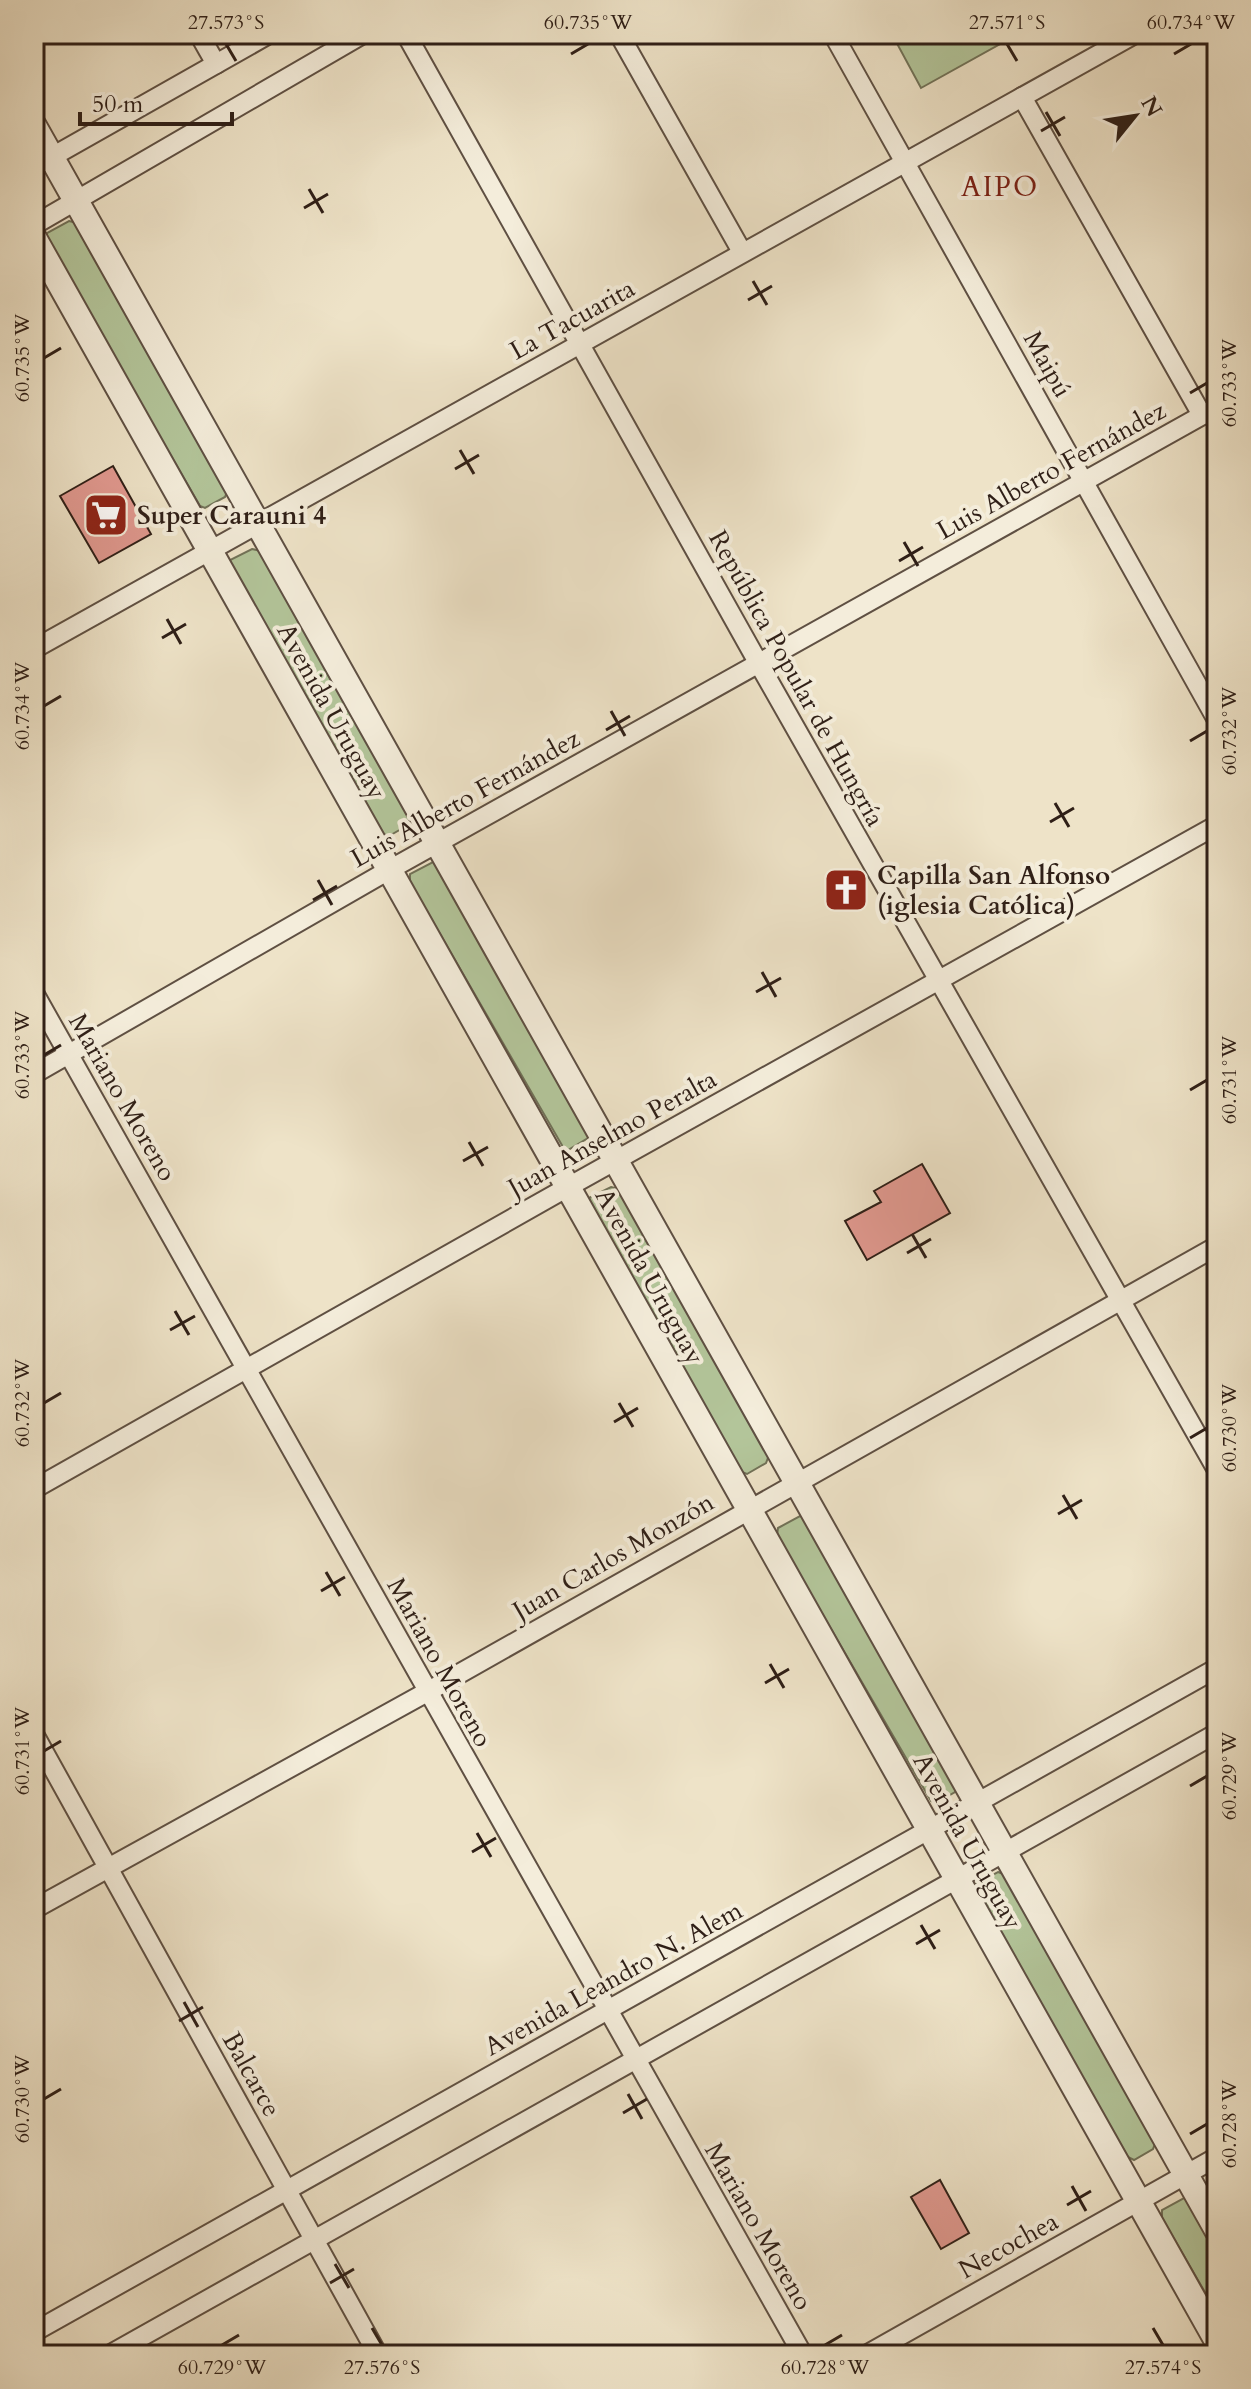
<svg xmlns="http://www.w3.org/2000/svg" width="1251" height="2389" viewBox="0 0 1251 2389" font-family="Cardo,serif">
	<rect width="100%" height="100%" fill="#eee3c8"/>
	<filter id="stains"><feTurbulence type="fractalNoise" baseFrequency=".0025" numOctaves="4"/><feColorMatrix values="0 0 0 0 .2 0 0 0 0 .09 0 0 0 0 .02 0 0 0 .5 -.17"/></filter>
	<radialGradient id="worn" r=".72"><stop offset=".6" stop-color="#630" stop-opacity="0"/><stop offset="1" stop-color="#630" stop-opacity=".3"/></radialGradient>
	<!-- green -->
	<g fill="#b3c59a" stroke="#717258" stroke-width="2">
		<path d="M902 34H995L1000 44 921 88 894 38Z"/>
		<path d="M69 221 77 223 228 489 225 497 205 508 200 506 47 241V233Z"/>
		<path d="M252 549 261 551 411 817 408 825 389 836 383 834 230 569V560Z"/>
		<path d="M433 862 441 864 591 1131 588 1138 568 1150 563 1147 410 882V874Z"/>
		<path d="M611 1187 619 1189 769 1455 766 1463 747 1474 742 1472 588 1207 589 1198Z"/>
		<path d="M800 1516 808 1518 958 1784 955 1792 936 1803 931 1801 777 1536 778 1528Z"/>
		<path d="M998 1872 1006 1875 1156 2141 1153 2149 1134 2160 1128 2157 975 1892V1884Z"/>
		<path d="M1184 2198 1192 2201 1217 2244V2313L1162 2218V2210Z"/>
	</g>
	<!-- building -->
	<g fill="#e19990" stroke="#2f1f17" stroke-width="2">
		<path d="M113 466 151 534 99 563 60 496Z"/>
		<path d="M922 1164 950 1213 867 1260 845 1221 881 1202 874 1191Z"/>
		<path d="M940 2180 969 2233 941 2249 911 2197Z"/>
	</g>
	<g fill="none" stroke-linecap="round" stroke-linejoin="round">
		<!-- minor casing -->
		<g stroke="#5f5043" stroke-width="22">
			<g id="minor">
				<path d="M199 34 216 64"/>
				<path d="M406 34 759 664 1217 1470"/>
				<path d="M619 34 742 252"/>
				<path d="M833 34 1217 720"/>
				<path d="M1022 97 1202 415"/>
				<path d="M34 167 269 34"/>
				<path d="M34 225 363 34"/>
				<path d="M34 649 1135 34"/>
				<path d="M34 993 803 2355"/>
				<path d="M34 1074 389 870 1217 407"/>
				<path d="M34 1489 568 1187 1217 825"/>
				<path d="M34 1734 378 2355"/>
				<path d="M34 1909 427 1692 1217 1246"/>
				<path d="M34 2332 1217 1668"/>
				<path d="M109 2355 1217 1733"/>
				<path d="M866 2355 1217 2157"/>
			</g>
		</g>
		<!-- tertiary casing -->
		<g stroke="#5f5043" stroke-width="28">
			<g id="tertiary">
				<path d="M34 126 1217 2230"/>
				<path d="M34 238 1217 2341"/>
			</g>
		</g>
		<!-- minor -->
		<use href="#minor" stroke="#f4eddb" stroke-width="18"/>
		<!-- tertiary -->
		<use href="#tertiary" stroke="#f4eddb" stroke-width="24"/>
	</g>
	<!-- ticks -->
	<path fill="none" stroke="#2f1f17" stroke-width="3" d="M226 44 236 61M1007 44 1017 61M571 54 588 44M1174 54 1191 44M1046 112 1060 136M1041 131 1065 117M309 189 323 213M304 208 328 194M753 281 767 305M748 300 772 286M44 358 61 348M1190 393 1207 383M460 450 474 474M455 469 479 455M904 542 918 566M899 561 923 547M167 619 181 644M162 638 186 624M44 706 61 696M611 711 625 736M606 730 630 716M1190 741 1207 731M1055 803 1069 827M1050 822 1074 808M318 880 332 905M313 900 337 886M762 972 776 997M756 992 781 978M44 1055 61 1045M1190 1090 1207 1080M469 1142 483 1166M463 1161 488 1147M912 1234 926 1258M907 1253 931 1239M175 1311 189 1335M170 1330 195 1316M44 1403 61 1393M619 1403 633 1427M614 1422 638 1408M1190 1438 1207 1428M1063 1495 1077 1519M1058 1514 1082 1500M326 1572 340 1596M321 1591 345 1577M770 1664 784 1688M765 1683 789 1669M44 1751 61 1741M1190 1786 1207 1776M477 1833 491 1857M472 1852 496 1838M921 1925 935 1949M916 1944 940 1930M184 2002 198 2027M179 2021 203 2007M628 2094 642 2119M44 2099 61 2089M623 2113 647 2099M1190 2134 1207 2124M1072 2186 1086 2211M1067 2205 1091 2191M335 2264 349 2288M330 2283 354 2269M372 2328 382 2345M1153 2328 1163 2345M222 2345 239 2335M825 2345 842 2335"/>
	<!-- icons -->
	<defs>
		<g id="supermarket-square" transform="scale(2.3)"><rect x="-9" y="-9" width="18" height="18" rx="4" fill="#8f2418" stroke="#f4eddb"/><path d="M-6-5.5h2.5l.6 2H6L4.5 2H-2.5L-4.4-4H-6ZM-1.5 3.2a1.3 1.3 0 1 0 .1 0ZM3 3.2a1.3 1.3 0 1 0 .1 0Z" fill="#fff"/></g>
		<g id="church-square" transform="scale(2.3)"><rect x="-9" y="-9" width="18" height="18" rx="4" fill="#8f2418" stroke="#f4eddb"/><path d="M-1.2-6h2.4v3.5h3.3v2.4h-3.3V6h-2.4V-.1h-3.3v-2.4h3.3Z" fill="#fff"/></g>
	</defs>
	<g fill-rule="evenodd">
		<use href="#supermarket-square" x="106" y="515"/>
		<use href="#church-square" x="846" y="890"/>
	</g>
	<g text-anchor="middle" stroke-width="8" stroke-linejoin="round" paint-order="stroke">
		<!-- street labels -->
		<g font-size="26" fill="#2f1f17" stroke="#f4eddb">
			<text transform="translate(572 319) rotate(-29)" y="9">La Tacuarita</text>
			<text transform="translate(1048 364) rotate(61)" y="9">Maipú</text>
			<text transform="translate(1051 470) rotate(-29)" y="9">Luis Alberto Fernández</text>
			<text transform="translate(797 678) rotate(61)" y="9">República Popular de Hungría</text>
			<text transform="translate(332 711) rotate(61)" y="9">Avenida Uruguay</text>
			<text transform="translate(465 798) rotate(-29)" y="9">Luis Alberto Fernández</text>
			<text transform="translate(123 1097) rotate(60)" y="9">Mariano Moreno</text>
			<text transform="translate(612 1133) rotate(-29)" y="9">Juan Anselmo Peralta</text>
			<text transform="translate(650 1276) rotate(61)" y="9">Avenida Uruguay</text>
			<text transform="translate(613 1556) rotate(-30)" y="9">Juan Carlos Monzón</text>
			<text transform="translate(440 1662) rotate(61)" y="9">Mariano Moreno</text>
			<text transform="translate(968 1841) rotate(61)" y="9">Avenida Uruguay</text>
			<text transform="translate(613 1978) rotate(-29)" y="9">Avenida Leandro N. Alem</text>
			<text transform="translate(252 2074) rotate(61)" y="9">Balcarce</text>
			<text transform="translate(759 2226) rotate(60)" y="9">Mariano Moreno</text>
			<text transform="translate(1008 2245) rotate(-29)" y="9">Necochea</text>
		</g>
		<!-- poi labels -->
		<g font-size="26" font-weight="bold" fill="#2f1f17" stroke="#f4eddb" text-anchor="start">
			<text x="137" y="524">Super Carauni 4</text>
			<text x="877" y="884">Capilla San Alfonso<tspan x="877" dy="30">(iglesia Católica)</tspan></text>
		</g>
		<!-- neighbourhood labels -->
		<g font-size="28" letter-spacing="2" fill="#7a1f14" stroke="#f4eddb">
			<text x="1000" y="196">AIPO</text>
		</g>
	</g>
	<!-- margin -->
	<rect width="1251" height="2389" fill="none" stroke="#eee3c8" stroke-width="88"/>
	<!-- north arrow -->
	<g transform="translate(1135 116) rotate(60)" stroke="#f4eddb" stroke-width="6" paint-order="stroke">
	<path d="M0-6L14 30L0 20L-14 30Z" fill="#2f1f17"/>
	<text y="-12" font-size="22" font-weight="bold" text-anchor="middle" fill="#2f1f17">N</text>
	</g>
	<!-- scale -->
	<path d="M80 112v12h152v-12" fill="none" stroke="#2f1f17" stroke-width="4"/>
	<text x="92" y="112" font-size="24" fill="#2f1f17" stroke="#f4eddb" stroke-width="6" paint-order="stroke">50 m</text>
	<rect x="44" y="44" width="1163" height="2301" fill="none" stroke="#2f1f17" stroke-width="3"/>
	<g font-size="20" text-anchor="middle" fill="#2f1f17">
		<text x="226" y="29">27.573°S</text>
		<text x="588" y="29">60.735°W</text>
		<text x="1007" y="29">27.571°S</text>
		<text x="1191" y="29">60.734°W</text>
		<text transform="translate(22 358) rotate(-90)" y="7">60.735°W</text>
		<text transform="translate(1229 383) rotate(-90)" y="7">60.733°W</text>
		<text transform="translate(22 706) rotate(-90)" y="7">60.734°W</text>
		<text transform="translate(1229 731) rotate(-90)" y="7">60.732°W</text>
		<text transform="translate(22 1055) rotate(-90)" y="7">60.733°W</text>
		<text transform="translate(1229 1080) rotate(-90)" y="7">60.731°W</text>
		<text transform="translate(22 1403) rotate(-90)" y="7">60.732°W</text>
		<text transform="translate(1229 1428) rotate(-90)" y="7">60.730°W</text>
		<text transform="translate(22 1751) rotate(-90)" y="7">60.731°W</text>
		<text transform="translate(1229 1776) rotate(-90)" y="7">60.729°W</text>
		<text transform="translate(22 2099) rotate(-90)" y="7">60.730°W</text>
		<text transform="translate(1229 2124) rotate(-90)" y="7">60.728°W</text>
		<text x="222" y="2374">60.729°W</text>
		<text x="382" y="2374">27.576°S</text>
		<text x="825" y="2374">60.728°W</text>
		<text x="1163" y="2374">27.574°S</text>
	</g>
	<rect width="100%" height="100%" filter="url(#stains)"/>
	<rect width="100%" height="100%" fill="url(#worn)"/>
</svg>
